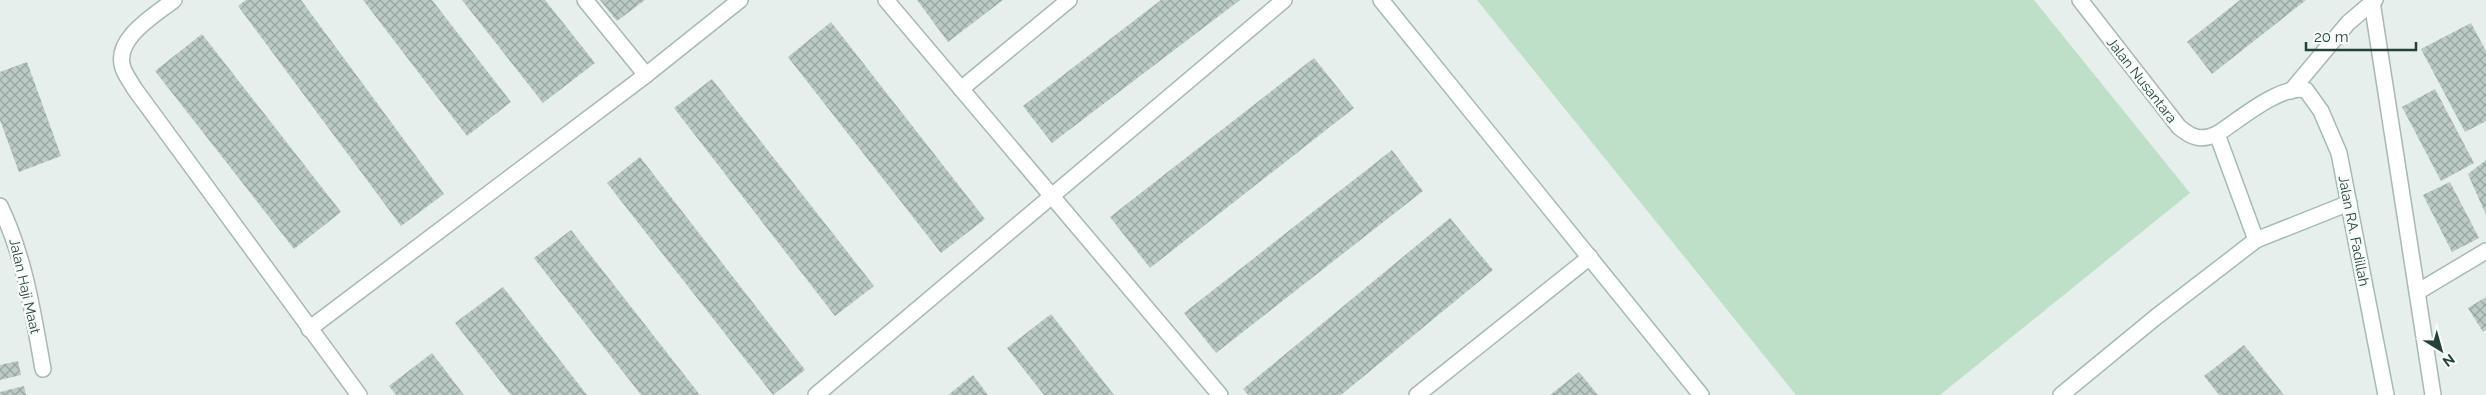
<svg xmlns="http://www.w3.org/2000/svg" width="2486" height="395" viewBox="0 0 2486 395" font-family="Raleway,sans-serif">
	<defs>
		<pattern id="building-cross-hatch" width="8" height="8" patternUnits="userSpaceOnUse" patternTransform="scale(1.25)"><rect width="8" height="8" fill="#bbcac4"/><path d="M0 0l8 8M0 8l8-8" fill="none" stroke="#98a6a0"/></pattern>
	</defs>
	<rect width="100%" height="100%" fill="#e6efeb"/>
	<!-- green -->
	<path fill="#bfe0c8" d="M1477 0H2034L2190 193 1940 395H1796Z"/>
	<!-- building -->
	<g fill="url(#building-cross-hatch)">
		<path d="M246 0H301L444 194 401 226 238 6Z"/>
		<path d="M363 0H432L511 102 467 136Z"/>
		<path d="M462 0H545L595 63 543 103Z"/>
		<path d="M600 0H645L617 21Z"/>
		<path d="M917 0H1003L948 42Z"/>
		<path d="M1161 0H1240L1052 143 1023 106Z"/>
		<path d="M2240 0H2306L2212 74 2187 42Z"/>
		<path d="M831 22 985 219 941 253 788 57Z"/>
		<path d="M2471 23 2486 51V121L2465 132 2421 49Z"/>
		<path d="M202 34 341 212 294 249 155 71Z"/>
		<path d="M1314 58 1354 108 1150 268 1110 217Z"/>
		<path d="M27 62 61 156 19 172 0 120V72Z"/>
		<path d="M712 79 874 286 835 316 674 108Z"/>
		<path d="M2435 89 2474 163 2441 181 2402 107Z"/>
		<path d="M1392 150 1423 191 1216 353 1184 313Z"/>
		<path d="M640 157 805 370 773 395 607 183Z"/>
		<path d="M2486 160V215L2468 174Z"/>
		<path d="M2450 182 2479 238 2452 252 2423 195Z"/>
		<path d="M1450 218 1493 270 1341 395H1248L1243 389Z"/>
		<path d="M571 230 700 395H641L534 258Z"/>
		<path d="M503 287 587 395H511L455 323Z"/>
		<path d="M2486 297V330L2483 332 2468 308Z"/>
		<path d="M1051 314 1114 395H1044L1007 348Z"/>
		<path d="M2244 345 2284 395H2219L2204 376Z"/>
		<path d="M432 353 464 395H396L389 386Z"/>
		<path d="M18 361 21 375 0 380V365Z"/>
		<path d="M1579 372 1598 395H1550Z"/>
		<path d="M973 375 988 395H948Z"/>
		<path d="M24 386 26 395H0V392Z"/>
	</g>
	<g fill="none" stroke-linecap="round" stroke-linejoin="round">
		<!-- street casing -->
		<g stroke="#a8b8b2" stroke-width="18">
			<g id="street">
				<path d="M174 0C155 15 113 39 123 68 125 75 131 82 134 88L359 395"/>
				<path d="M585 0 646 75"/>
				<path d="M886 0 1220 395"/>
				<path d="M2080 0 2179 127C2192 138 2201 141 2217 134"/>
				<path d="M2372 2 2433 395"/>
				<path d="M961 89 1069 0"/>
				<path d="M2291 91 2348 23 2375 0"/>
				<path d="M0 206C25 258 33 313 43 369"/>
				<path d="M2419 291 2486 251"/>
				<path d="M309 329 646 75 740 0"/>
				<path d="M816 395 1284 0"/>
				<path d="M1417 395 1590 257"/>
			</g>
		</g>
		<!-- secondary casing -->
		<g stroke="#a4bbb3" stroke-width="18">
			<g id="secondary">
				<path d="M1381 0 1701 395"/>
				<path d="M2256 240 2217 134C2238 121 2280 84 2306 90L2321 111 2339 153 2386 395"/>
				<path d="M2061 395 2156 317 2256 240 2349 203"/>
			</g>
		</g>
		<!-- street -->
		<use href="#street" stroke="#fff" stroke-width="15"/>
		<!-- secondary -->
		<use href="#secondary" stroke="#fff" stroke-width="15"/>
	</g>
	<g text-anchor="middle" stroke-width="5" stroke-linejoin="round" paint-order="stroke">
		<!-- street labels -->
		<g font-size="14" fill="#24423a" stroke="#f7fbf9">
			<text transform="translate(2142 80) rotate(52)" y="5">Jalan Nusantara</text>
			<text transform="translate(2354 231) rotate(79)" y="5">Jalan RA. Fadillah</text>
			<text transform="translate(25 286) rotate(77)" y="5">Jalan Haji Maat</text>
		</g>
	</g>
	<!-- north arrow -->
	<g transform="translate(2441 350) rotate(143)" stroke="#f7fbf9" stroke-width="4" paint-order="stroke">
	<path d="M0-4L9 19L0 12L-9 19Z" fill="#24423a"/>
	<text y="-8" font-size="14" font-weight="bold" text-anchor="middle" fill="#24423a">N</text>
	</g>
	<!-- scale -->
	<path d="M2306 42v8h110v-8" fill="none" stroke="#24423a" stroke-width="2.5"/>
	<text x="2314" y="42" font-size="15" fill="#24423a" stroke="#f7fbf9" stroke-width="4" paint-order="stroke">20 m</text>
</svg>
